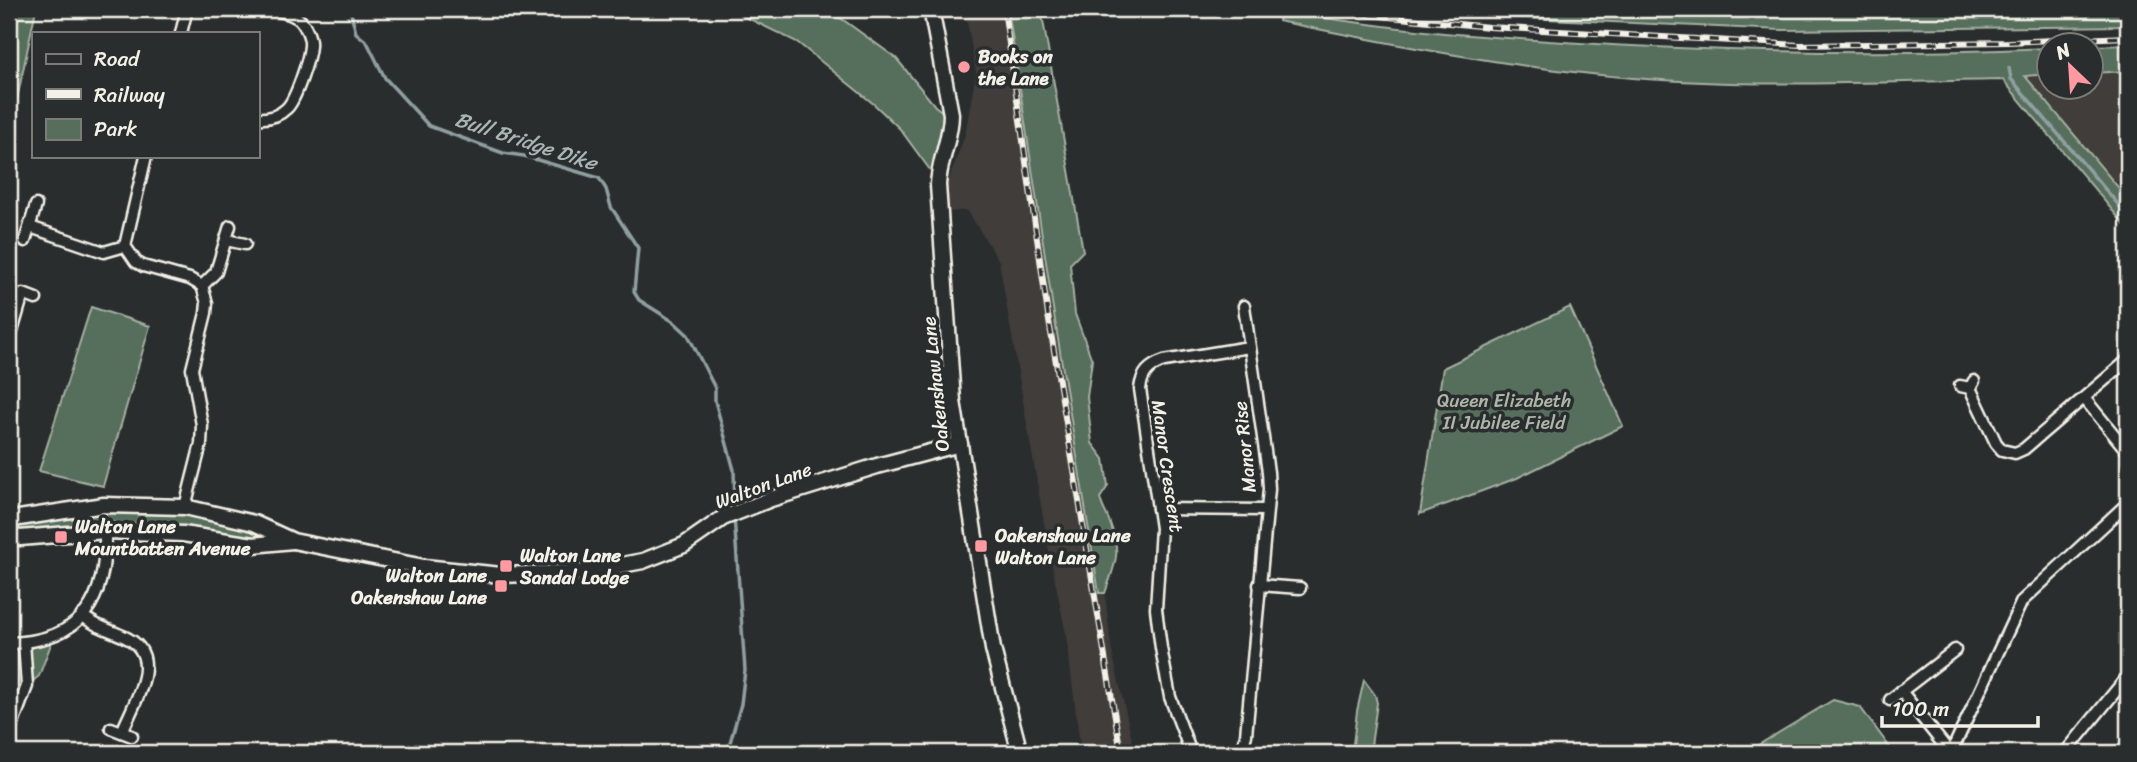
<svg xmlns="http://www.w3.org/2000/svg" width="2137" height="762" viewBox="0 0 2137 762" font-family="Sriracha,sans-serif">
	<rect width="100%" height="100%" fill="#2a2d2e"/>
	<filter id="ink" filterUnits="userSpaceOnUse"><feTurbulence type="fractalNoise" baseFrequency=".0143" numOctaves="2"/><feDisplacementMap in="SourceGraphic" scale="14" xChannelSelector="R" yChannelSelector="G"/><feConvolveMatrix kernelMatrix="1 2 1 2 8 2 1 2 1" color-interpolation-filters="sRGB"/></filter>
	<g filter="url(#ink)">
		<!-- built -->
		<g fill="#3f3e3a">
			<path d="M965 9H1008L1052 302 1099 593H1105L1111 647 1135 753H1081L1066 634 1048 546 999 261 967 210 948 212 946 187 965 135 976 72Z"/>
			<path d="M2118 72 2128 173 2115 183 2024 75 2049 74 2050 88H2092V73Z"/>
		</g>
		<!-- green -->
		<g fill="#566e5b" stroke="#a5b0a2" stroke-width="2">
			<path d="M9 9H36L9 137Z"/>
			<path d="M729 9H828L896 58 935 106 944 113 943 131 933 174 900 129 875 105 797 42Z"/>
			<path d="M1008 9H1041L1083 251 1070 264 1075 314 1092 360 1087 397 1092 443 1104 459 1108 486 1100 498C1102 508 1107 514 1110 523 1122 555 1115 563 1105 593H1099L1052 302Z"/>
			<path d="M1455 9H2128V26L1782 30 1526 18Z"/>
			<path d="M1280 12C1334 19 1389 28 1444 33 1645 50 1847 58 2049 48V74L2025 76 2128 199V229L2003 80C1879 82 1756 88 1633 78 1513 68 1395 45 1278 21Z"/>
			<path d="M2128 45V71L2092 73V46Z"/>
			<path d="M91 307 150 326 103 486 39 471Z"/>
			<path d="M1570 307 1623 426 1517 478 1420 514 1443 368Z"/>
			<path d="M104 505 185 507 293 541 183 534 9 536V522Z"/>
			<path d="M54 636 39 676 27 686 24 642Z"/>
			<path d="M1364 680 1375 695 1377 703 1370 753H1352L1357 711Z"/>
			<path d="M1833 700 1860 707 1894 753H1745Z"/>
		</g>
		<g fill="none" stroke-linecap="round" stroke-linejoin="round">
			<!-- stream -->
			<g stroke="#909fa1" stroke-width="3.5">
				<path d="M350 9 356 33 367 42 385 78 429 126 503 153 524 156 599 178 606 189 611 207 638 248 634 292 639 300 674 322 688 335 715 388V401L734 470 735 509"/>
				<path d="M1986 9 1987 11"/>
				<path d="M2009 68 2011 79 2128 216"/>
				<path d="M727 753 741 704 745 670 734 516"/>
			</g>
			<!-- street casing -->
			<g stroke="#f4f1e8" stroke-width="15">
				<g id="street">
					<path d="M181 33 187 9"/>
					<path d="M257 118C269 119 279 116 287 108 296 99 309 59 310 46 311 38 306 27 301 21 293 13 282 12 271 9"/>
					<path d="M146 156 125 246 136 262 143 266 190 279 202 286 207 303 206 313 192 369 202 425 201 444 185 507"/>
					<path d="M30 227 104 252 125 246"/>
					<path d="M226 240 245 244"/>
					<path d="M25 241 36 205"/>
					<path d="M202 286 216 272 230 226"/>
					<path d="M9 342 23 294 36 299"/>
					<path d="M1960 386 1970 388 1974 381"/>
					<path d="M1970 388 1996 443 2002 450 2015 453 2024 449 2128 360"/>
					<path d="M2084 398 2128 452"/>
					<path d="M1158 509 1266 510"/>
					<path d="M1259 585 1300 588"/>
					<path d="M82 615C95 627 111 630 127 638 165 657 133 704 122 732"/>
					<path d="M9 643C83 641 107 600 105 531"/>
					<path d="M1901 691 1950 753"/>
					<path d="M1890 700 1955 650"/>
					<path d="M111 728 132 736"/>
					<path d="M9 734 27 686 24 642"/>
					<path d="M1191 753 1170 697 1161 648 1156 609 1161 528 1140 389C1142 373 1149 366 1164 361L1249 347"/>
					<path d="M1241 753 1246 735 1269 489 1268 472 1244 306"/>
					<path d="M1951 753 2022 601 2128 503"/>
					<path d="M2065 753 2128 676"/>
				</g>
			</g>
			<!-- secondary casing -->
			<g stroke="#f4f1e8" stroke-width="19">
				<g id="secondary">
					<path d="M931 9 951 114C951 139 939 160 938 185L953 401 993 649 1020 753"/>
					<path d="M9 522 19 518 104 505 185 507 254 523 293 541 424 567 501 575 585 572 643 561 684 545 723 518 771 499 877 466 960 444"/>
					<path d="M9 536 20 538 105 531 183 534 253 545 292 541"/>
				</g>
			</g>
			<!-- street -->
			<use href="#street" stroke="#2a2d2e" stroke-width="10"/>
			<!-- secondary -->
			<use href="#secondary" stroke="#2a2d2e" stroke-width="14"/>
			<!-- rail casing -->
			<g stroke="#f4f1e8" stroke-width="6">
				<g id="rail">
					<path d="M1004 9 1048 315 1121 753"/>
					<path d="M1310 9 1489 27 1799 45 2009 42 2128 37"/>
				</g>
			</g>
			<!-- rail -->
			<use href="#rail" stroke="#2a2d2e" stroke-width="3.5" stroke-dasharray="10" stroke-linecap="butt"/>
		</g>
	</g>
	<!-- markers -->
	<g fill="#ff9aa2" stroke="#2a2d2e" stroke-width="2.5">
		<circle cx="964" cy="67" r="7"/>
		<rect x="54" y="530" width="14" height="14" rx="3.5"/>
		<rect x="974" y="539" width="14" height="14" rx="3.5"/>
		<rect x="499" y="559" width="14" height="14" rx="3.5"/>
		<rect x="494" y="579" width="14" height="14" rx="3.5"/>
	</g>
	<g text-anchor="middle" stroke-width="7" stroke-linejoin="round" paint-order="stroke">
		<!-- poi labels -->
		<g font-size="19" font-weight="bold" fill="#f4f1e8" stroke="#2a2d2e" text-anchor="start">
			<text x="978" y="63">Books on<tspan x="978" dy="22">the Lane</tspan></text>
			<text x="75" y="533">Walton Lane<tspan x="75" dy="22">Mountbatten Avenue</tspan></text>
			<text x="995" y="542">Oakenshaw Lane<tspan x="995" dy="22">Walton Lane</tspan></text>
			<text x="520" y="562">Walton Lane<tspan x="520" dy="22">Sandal Lodge</tspan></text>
			<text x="487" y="582" text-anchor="end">Walton Lane<tspan x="487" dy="22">Oakenshaw Lane</tspan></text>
		</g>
		<!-- street labels -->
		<g font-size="19" fill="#f4f1e8" stroke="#2a2d2e">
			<text transform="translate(935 384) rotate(-96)" y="7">Oakenshaw Lane</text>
			<text transform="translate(1244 447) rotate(-96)" y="7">Manor Rise</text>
			<text transform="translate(1168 466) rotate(82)" y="7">Manor Crescent</text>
			<text transform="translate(763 485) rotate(-20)" y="7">Walton Lane</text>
		</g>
		<!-- park labels -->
		<g font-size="19" fill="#adb6a9" stroke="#2a2d2e">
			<text x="1504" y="407">Queen Elizabeth<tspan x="1504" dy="22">II Jubilee Field</tspan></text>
		</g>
		<!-- water labels -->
		<g font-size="21" font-style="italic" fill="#a9b4b3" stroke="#2a2d2e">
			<text transform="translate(526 141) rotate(18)" y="7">Bull Bridge Dike</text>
		</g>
	</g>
	<!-- margin -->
	<rect width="2137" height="762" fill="none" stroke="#2a2d2e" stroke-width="35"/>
	<rect x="18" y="18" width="2102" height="727" fill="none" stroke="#f4f1e8" stroke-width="2.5" filter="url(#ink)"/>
	<!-- legend -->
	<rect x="32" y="32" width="228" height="126" fill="#2a2d2e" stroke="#7b7b78" stroke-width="2"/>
	<rect x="46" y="54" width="35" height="10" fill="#2a2d2e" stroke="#7b7b78" stroke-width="2"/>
	<text x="94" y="66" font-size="21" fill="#f4f1e8">Road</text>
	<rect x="46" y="89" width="35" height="10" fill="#f4f1e8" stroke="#7b7b78" stroke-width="2"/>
	<text x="94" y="102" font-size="21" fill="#f4f1e8">Railway</text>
	<rect x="46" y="119" width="35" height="21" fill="#566e5b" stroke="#7b7b78" stroke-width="2"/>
	<text x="94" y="136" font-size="21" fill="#f4f1e8">Park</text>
	<!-- north arrow -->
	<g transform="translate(2070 66) rotate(335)"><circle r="33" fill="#2a2d2e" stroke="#7b7b78" stroke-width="2"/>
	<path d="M0-5L12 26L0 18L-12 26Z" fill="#ff9aa2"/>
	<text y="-10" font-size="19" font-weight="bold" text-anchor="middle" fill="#f4f1e8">N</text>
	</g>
	<!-- scale -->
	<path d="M1882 716v10h156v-10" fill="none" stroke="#f4f1e8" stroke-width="3.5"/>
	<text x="1892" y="716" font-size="21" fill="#f4f1e8" stroke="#2a2d2e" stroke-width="5" paint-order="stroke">100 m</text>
</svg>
